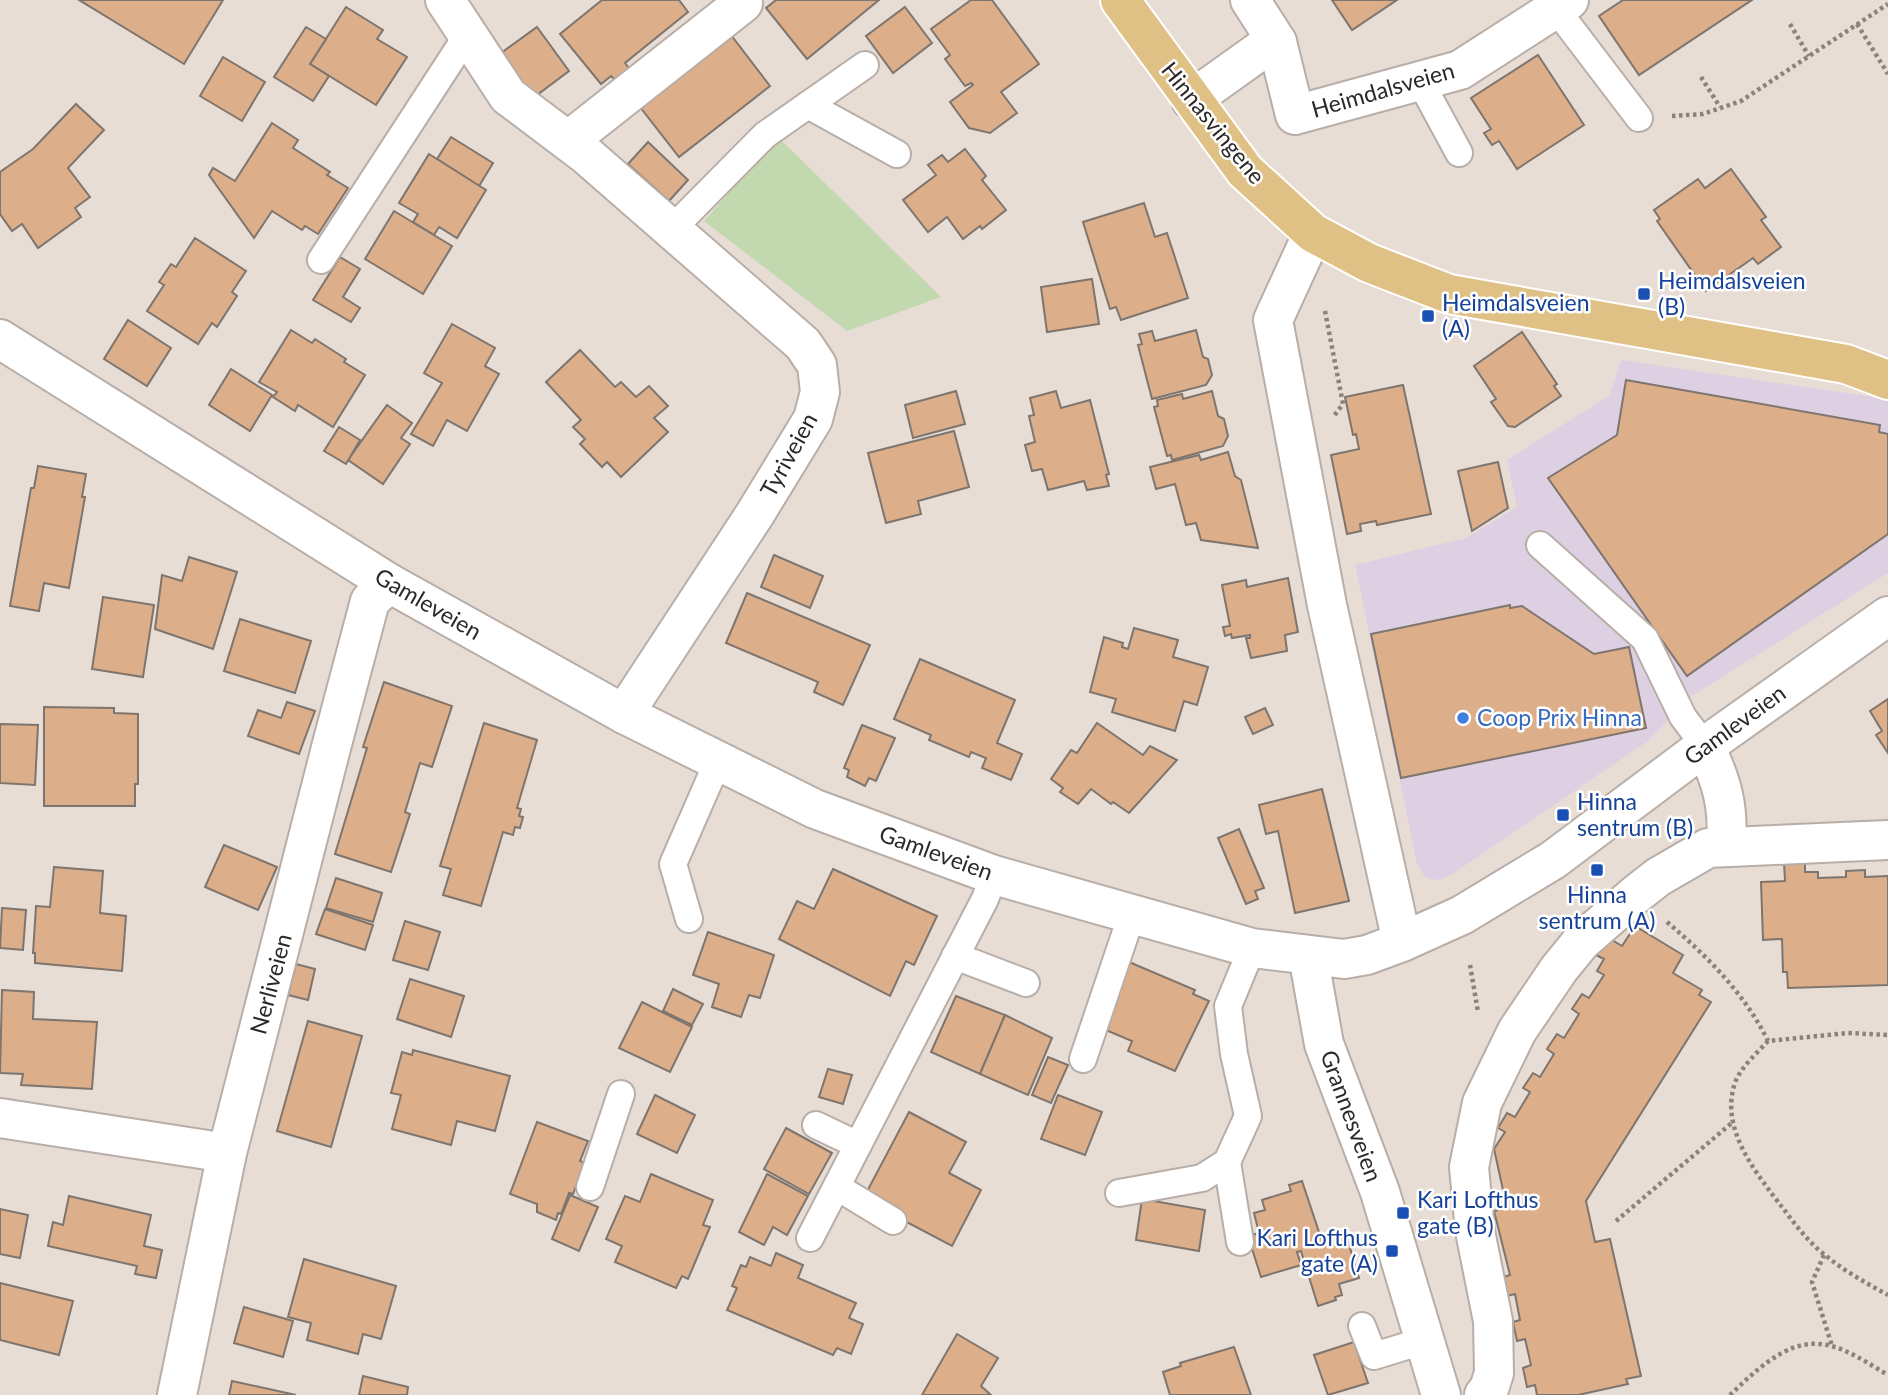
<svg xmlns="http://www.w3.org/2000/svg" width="1888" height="1395" viewBox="0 0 1888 1395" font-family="Lato,sans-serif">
	<rect width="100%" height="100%" fill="#e8ddd5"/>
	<!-- commercial -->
	<path fill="#ded0e3" d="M1621 360 1888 399V573L1690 697 1648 741 1451 875 1440 880 1430 879 1425 877 1417 864 1355 565 1466 538 1517 507 1507 460 1610 395Z"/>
	<!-- green -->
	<path fill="#c2d9b0" d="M778 137 941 297 847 331 704 221Z"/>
	<!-- building -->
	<g fill="#dcae8a" stroke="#7e756e" stroke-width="2">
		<path d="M79 0H223L184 64Z"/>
		<path d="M602 0H679L688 12 625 63 629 68 615 80 611 76 601 84 560 34Z"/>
		<path d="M776 0H879L807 59 766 8Z"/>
		<path d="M971 0H992L1039 64 1001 92 1017 113 990 133 969 128 950 102 973 85 971 83 965 86 945 59 950 55 931 29Z"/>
		<path d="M1332 0H1397L1352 30Z"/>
		<path d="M1623 0H1752L1639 75 1599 16Z"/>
		<path d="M346 7 383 30 377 39 407 57 376 105 310 64Z"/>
		<path d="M905 7 932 43 893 73 866 36Z"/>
		<path d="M306 27 326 39 310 64 329 76 313 101 274 77Z"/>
		<path d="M537 27 569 71 533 98 501 53Z"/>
		<path d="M731 35 770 86 679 157 640 107Z"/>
		<path d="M1538 55 1584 125 1517 169 1499 141 1492 145 1484 133 1491 129 1471 98Z"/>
		<path d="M223 57 265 82 242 121 200 96Z"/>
		<path d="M76 104 104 130 68 168 90 197 75 208 81 217 38 248 22 224 12 231 0 214V172L33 149Z"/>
		<path d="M272 123 298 140 293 148 330 172 327 175 348 188 318 234 305 226 302 230 272 211 254 238 209 175 213 168 235 181Z"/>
		<path d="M451 137 493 163 479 186 437 159Z"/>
		<path d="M648 142 688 180 669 201 628 164Z"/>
		<path d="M965 149 986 176 982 180 1006 210 982 229 980 226 963 239 947 217 928 232 903 200 936 175 928 165 942 155 948 162Z"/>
		<path d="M429 154 486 190 457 238 439 227 434 235 413 222 418 214 399 203Z"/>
		<path d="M1731 169 1766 217 1761 220 1781 247 1758 264 1753 258 1706 291 1657 221 1660 219 1654 210 1698 179 1705 188Z"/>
		<path d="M1144 203 1155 237 1167 233 1188 298 1121 320 1116 307 1110 309 1083 222Z"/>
		<path d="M394 211 452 246 423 294 365 259Z"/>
		<path d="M195 238 246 271 232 292 237 296 217 327 212 323 198 344 147 311 164 285 159 282 171 264 176 267Z"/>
		<path d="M340 257 360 269 343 297 360 308 351 322 313 300Z"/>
		<path d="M1092 279 1099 324 1047 332 1041 287Z"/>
		<path d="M128 320 171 348 147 386 104 359Z"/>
		<path d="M452 324 495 348 485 366 499 374 467 431 447 420 433 446 411 434 442 383 424 373Z"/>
		<path d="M291 330 312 343 315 339 346 359 344 362 365 375 333 427 298 405 295 411 273 397 277 392 259 382Z"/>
		<path d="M1196 330 1203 357 1208 359 1212 375 1206 385 1152 399 1138 345 1142 344 1139 334 1152 331 1155 341Z"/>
		<path d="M1522 332 1557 384 1554 386 1561 396 1515 427 1508 426 1491 402 1496 399 1474 366Z"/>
		<path d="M580 350 615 387 621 382 636 397 649 386 668 406 654 418 668 432 621 477 607 462 602 467 580 444 585 439 573 427 581 420 546 382Z"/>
		<path d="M231 369 272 395 250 431 209 405Z"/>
		<path d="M1626 380 1880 425 1879 432 1888 434V534L1687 676 1548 478 1617 435Z"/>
		<path d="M1403 385 1431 514 1377 525 1376 521 1360 524 1361 531 1347 534 1331 455 1359 449 1356 434 1353 435 1345 397Z"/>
		<path d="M956 391 965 424 913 438 905 405Z"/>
		<path d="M1056 391 1061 408 1090 400 1109 474 1106 475 1109 486 1087 490 1084 481 1048 490 1042 469 1032 471 1025 445 1035 442 1029 416 1034 415 1030 398Z"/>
		<path d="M1212 391 1218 416 1224 419 1228 436 1223 446 1172 460 1171 455 1167 456 1154 407 1158 406 1157 400 1182 394 1183 399Z"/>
		<path d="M387 405 412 423 401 438 410 444 383 484 348 460Z"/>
		<path d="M339 427 360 440 346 464 324 451Z"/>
		<path d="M954 431 969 487 918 501 921 514 886 523 868 453Z"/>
		<path d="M1228 452 1235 476 1241 480 1258 548 1201 540 1196 523 1186 525 1175 484 1156 489 1150 467 1199 455 1201 460Z"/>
		<path d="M1498 462 1508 508 1472 531 1458 471Z"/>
		<path d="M38 466 86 474 82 497H85L69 588 44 583 39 611 10 606 31 488H34Z"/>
		<path d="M774 555 823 576 810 608 761 587Z"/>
		<path d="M189 557 237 572 213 649 155 629 162 575 182 581Z"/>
		<path d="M1288 578 1298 632 1285 635 1287 651 1251 658 1246 638H1250V635L1232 638 1231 634 1225 636 1223 627 1230 626 1222 585 1246 580 1247 587Z"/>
		<path d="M747 593 870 645 843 705 814 692 818 682 726 643Z"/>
		<path d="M103 597 154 605 143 677 92 669Z"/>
		<path d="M1510 605V608L1522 606 1594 654 1629 647 1646 728 1401 778 1371 634Z"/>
		<path d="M240 619 311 641 295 693 224 671Z"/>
		<path d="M1134 628 1178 640 1173 657 1208 667 1197 705 1184 701 1175 731 1112 712 1116 699 1090 692 1104 637 1123 643 1122 647 1128 649Z"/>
		<path d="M920 659 1015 700 997 743 1022 754 1011 780 982 768 986 758 971 752 969 757 929 740 931 735 894 719Z"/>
		<path d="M384 682 452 706 432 767 420 763 405 812 410 814 391 872 335 854 367 748 363 747Z"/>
		<path d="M1888 699V753L1876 735 1882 731 1870 711Z"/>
		<path d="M287 702 315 711 299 754 248 736 258 710 281 718Z"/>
		<path d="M44 707 114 708V713L138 714V784H135V806H44Z"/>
		<path d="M1265 708 1273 725 1253 734 1245 717Z"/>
		<path d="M484 723 537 740 517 808 521 809 519 816 523 817 520 828 515 827 513 835 503 832 481 906 443 895 451 869 440 866Z"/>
		<path d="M1097 723 1143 755 1150 746 1177 760 1129 813 1113 802 1111 804 1091 789 1078 804 1060 792 1063 788 1051 779 1071 750 1077 753Z"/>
		<path d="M0 724 38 725 35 785 0 783Z"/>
		<path d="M862 725 895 738 876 781 869 778 865 786 847 777 849 770 844 768Z"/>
		<path d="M1322 789 1349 901 1295 913 1278 831 1266 834 1259 805Z"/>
		<path d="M1239 829 1264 888 1255 891 1258 899 1246 904 1218 838Z"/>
		<path d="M224 845 277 867 258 910 205 887Z"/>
		<path d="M1784 863H1805V872H1818V878L1846 877V871L1865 870V877L1888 876V985L1788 988 1787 972H1783L1782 939 1763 940 1761 882 1785 881Z"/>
		<path d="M54 867 103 871 100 913 126 916 122 971 35 963V953H33L36 906 50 907Z"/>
		<path d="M833 869 937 916 914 965 906 961 890 996 779 939 797 901 814 909Z"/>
		<path d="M336 878 382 893 373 922 326 908Z"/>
		<path d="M2 908 26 910 23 950 0 948Z"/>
		<path d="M325 909 373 925 365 950 316 934Z"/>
		<path d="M405 921 440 932 428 970 393 960Z"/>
		<path d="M1635 926 1683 955 1673 973 1702 990 1699 995 1711 1002 1586 1201 1595 1242 1610 1239 1641 1376 1626 1379 1628 1384 1578 1395H1537L1535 1385 1527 1387 1523 1368 1531 1365 1525 1339 1517 1341 1513 1322 1520 1320 1515 1294 1507 1296 1503 1277 1510 1275 1494 1211 1507 1208 1494 1149 1505 1132 1498 1128 1507 1113 1515 1117 1530 1092 1523 1088 1533 1073 1540 1077 1554 1054 1547 1049 1557 1034 1564 1038 1579 1014 1572 1009 1582 994 1589 998 1604 975 1597 971 1604 959 1596 955 1607 937 1622 946Z"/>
		<path d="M708 932 774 955 760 998 749 995 741 1017 712 1007 719 984 693 975Z"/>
		<path d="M1129 962 1195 990 1193 994 1209 1001 1175 1071 1128 1051 1132 1041 1101 1028Z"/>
		<path d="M296 964 315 969 308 1000 288 995Z"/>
		<path d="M410 979 464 996 451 1037 397 1019Z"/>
		<path d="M673 989 703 1004 692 1025 663 1011Z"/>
		<path d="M2 990 34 992 33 1019 97 1022 92 1089 21 1085 23 1074 0 1073Z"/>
		<path d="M956 996 1005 1015 980 1074 931 1052Z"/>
		<path d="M642 1002 692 1027 670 1072 619 1048Z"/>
		<path d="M1005 1015 1052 1038 1028 1095 980 1074Z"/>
		<path d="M308 1021 362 1036 331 1147 277 1131Z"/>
		<path d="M413 1050 510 1076 495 1131 457 1121 451 1145 392 1129 401 1095 391 1093 402 1052 412 1055Z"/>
		<path d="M1048 1057 1068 1065 1051 1103 1032 1095Z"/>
		<path d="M828 1069 852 1075 843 1104 819 1097Z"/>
		<path d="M655 1095 695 1115 677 1153 637 1134Z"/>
		<path d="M1058 1095 1102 1112 1085 1155 1041 1139Z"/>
		<path d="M909 1112 966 1142 949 1173 981 1190 952 1246 863 1199Z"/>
		<path d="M537 1122 588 1141 580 1161 585 1163 573 1194 569 1193 561 1214 558 1213 556 1220 537 1212V1204L510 1194Z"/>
		<path d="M786 1128 832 1153 809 1194 764 1169Z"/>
		<path d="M651 1174 713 1200 703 1225 710 1227 688 1279 682 1276 676 1288 615 1262 622 1246 606 1239 625 1196 640 1202Z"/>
		<path d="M767 1174 808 1196 787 1235 773 1227 764 1245 739 1232Z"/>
		<path d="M1302 1181 1321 1238 1345 1231 1359 1278 1339 1284 1342 1295 1335 1297 1336 1300 1318 1306 1301 1251 1297 1252 1301 1265 1261 1277 1248 1236 1259 1233 1254 1213 1265 1210 1262 1200 1291 1191 1289 1185Z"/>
		<path d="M570 1195 598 1207 579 1251 552 1239Z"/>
		<path d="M69 1196 151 1215 144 1246 162 1250 156 1278 135 1274 137 1266 48 1246 53 1222 63 1225Z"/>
		<path d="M1142 1199 1205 1210 1199 1251 1136 1240Z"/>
		<path d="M0 1209 28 1215 20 1258 0 1254Z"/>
		<path d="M776 1253 803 1265 798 1278 856 1303 849 1318 863 1324 851 1354 837 1348 833 1355 727 1310 737 1288 732 1286 741 1265 746 1267 750 1257 771 1266Z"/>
		<path d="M304 1259 396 1286 381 1339 363 1334 358 1354 307 1340 311 1323 288 1317Z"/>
		<path d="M0 1283 73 1301 59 1355 0 1340Z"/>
		<path d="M244 1307 293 1321 283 1357 234 1343Z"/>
		<path d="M957 1334 998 1358 981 1386 991 1395H922Z"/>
		<path d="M1354 1342 1368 1383 1328 1395 1314 1355Z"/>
		<path d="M1234 1347 1251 1395H1170L1163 1372 1181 1366 1180 1363Z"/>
		<path d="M363 1376 408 1387 407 1395H359Z"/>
		<path d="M232 1381 296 1395H229Z"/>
	</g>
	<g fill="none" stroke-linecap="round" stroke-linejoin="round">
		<!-- service casing -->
		<g stroke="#b8aea7" stroke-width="30">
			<g id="service">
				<path d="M1556 9 1639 118"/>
				<path d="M1420 81 1459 153"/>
				<path d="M808 105 897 154"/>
				<path d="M671 230 765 135 865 65"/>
				<path d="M321 260 468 34"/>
				<path d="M1540 545 1645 639 1683 717 1705 746"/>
				<path d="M689 919 673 864 718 761"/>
				<path d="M955 956 1026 983"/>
				<path d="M1083 1059 1132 914"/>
				<path d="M816 1125 858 1145"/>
				<path d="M1227 1162 1240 1242"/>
				<path d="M590 1187 621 1094"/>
				<path d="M837 1187 893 1221"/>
				<path d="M1119 1193 1202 1178 1227 1162 1248 1116 1234 1054 1228 1006 1252 948"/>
				<path d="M810 1238 985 899 994 875"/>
				<path d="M1362 1326 1374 1356 1426 1340"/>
			</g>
		</g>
		<!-- minor casing -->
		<g stroke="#b8aea7" stroke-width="42">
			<g id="minor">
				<path d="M445 0 508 96 585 154 803 344 817 365 820 392 813 419 755 514 624 714"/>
				<path d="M1277 42 1295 115 1460 70 1569 0"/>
				<path d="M1191 100 1261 50 1277 42 1250 0"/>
				<path d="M568 141 743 3"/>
				<path d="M1313 233 1273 320 1327 605 1402 942"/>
				<path d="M1705 746C1722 782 1729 806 1726 846"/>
				<path d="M1308 955 1324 1044 1380 1192 1441 1395"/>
				<path d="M0 1118 227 1153"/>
				<path d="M177 1395 227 1153 332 744 370 601 389 583"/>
				<path d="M1484 1395 1489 1389 1494 1373 1493 1321 1475 1231 1469 1167 1482 1103 1517 1031 1559 969 1581 942 1635 895 1658 877 1708 848 1888 840"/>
			</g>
		</g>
		<!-- tertiary casing -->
		<g stroke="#b8aea7" stroke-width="42">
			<path id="tertiary" d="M0 339 389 583 624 714 815 809 994 875 1252 948 1344 959 1367 955 1402 942 1462 915 1553 860 1705 746 1888 616"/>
		</g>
		<!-- primary casing -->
		<g stroke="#fff" stroke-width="42">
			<path id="primary" d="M1120 0 1245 171 1313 233 1369 263 1449 294 1846 364 1888 380"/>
		</g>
		<!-- path -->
		<g stroke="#8a837d" stroke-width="4.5" stroke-dasharray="3.5 3.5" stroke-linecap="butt">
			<path d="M1790 24 1809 56"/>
			<path d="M1857 24 1888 74"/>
			<path d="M1701 77 1720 107"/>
			<path d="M1672 116 1703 114 1741 101 1888 4"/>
			<path d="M1325 311 1343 404 1334 416"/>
			<path d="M1667 922C1707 956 1745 994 1768 1041L1848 1033 1888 1035"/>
			<path d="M1470 965 1478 1012"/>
			<path d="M1768 1041C1757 1053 1740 1068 1735 1083 1719 1129 1757 1174 1782 1207 1795 1224 1808 1242 1825 1255 1844 1271 1866 1283 1888 1295"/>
			<path d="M1616 1221 1733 1122"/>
			<path d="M1824 1255 1812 1282 1832 1346"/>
			<path d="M1730 1395C1752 1374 1785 1341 1818 1344 1843 1345 1867 1363 1888 1375"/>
		</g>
		<!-- service -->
		<use href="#service" stroke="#fff" stroke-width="26"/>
		<!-- minor -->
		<use href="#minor" stroke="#fff" stroke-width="38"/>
		<!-- tertiary -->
		<use href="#tertiary" stroke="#fff" stroke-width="38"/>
		<!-- primary -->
		<use href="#primary" stroke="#e0c185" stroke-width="38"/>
	</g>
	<!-- markers -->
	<g fill="#1a4fb4" stroke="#fff" stroke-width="2.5">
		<rect x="1637" y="287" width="14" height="14" rx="3.5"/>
		<rect x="1421" y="309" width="14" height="14" rx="3.5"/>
		<rect x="1556" y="808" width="14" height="14" rx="3.5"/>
		<rect x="1590" y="863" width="14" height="14" rx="3.5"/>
		<rect x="1396" y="1206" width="14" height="14" rx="3.5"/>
		<rect x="1385" y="1244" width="14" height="14" rx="3.5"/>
	</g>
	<circle fill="#3f7fe0" stroke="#fff" stroke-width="2.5" cx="1463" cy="718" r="7"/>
	<g text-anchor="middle" stroke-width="5" stroke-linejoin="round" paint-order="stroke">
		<!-- street labels -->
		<g font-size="23" fill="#2b2825" stroke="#fff">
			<text transform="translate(1383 90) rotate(-16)" y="8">Heimdalsveien</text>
			<text transform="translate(1213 123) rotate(51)" y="8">Hinnasvingene</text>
			<text transform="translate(789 455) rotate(-61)" y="8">Tyriveien</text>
			<text transform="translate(428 604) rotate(30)" y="8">Gamleveien</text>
			<text transform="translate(1735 725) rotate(-36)" y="8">Gamleveien</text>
			<text transform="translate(936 853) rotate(20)" y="8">Gamleveien</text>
			<text transform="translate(271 984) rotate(-75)" y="8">Nerliveien</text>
			<text transform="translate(1351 1116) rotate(70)" y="8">Grannesveien</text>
		</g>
		<!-- transit labels -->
		<g font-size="23" fill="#164399" stroke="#fff" text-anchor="start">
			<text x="1658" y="289">Heimdalsveien<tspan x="1658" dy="26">(B)</tspan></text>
			<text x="1442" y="311">Heimdalsveien<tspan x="1442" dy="26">(A)</tspan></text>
			<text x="1577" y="810">Hinna<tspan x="1577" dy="26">sentrum (B)</tspan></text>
			<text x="1597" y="903" text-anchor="middle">Hinna<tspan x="1597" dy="26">sentrum (A)</tspan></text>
			<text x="1417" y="1208">Kari Lofthus<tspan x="1417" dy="26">gate (B)</tspan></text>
			<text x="1378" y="1246" text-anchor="end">Kari Lofthus<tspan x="1378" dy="26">gate (A)</tspan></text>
		</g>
		<!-- shop labels -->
		<g font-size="23" fill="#366cbe" stroke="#fff" text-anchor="start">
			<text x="1477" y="726">Coop Prix Hinna</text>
		</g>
	</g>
</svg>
